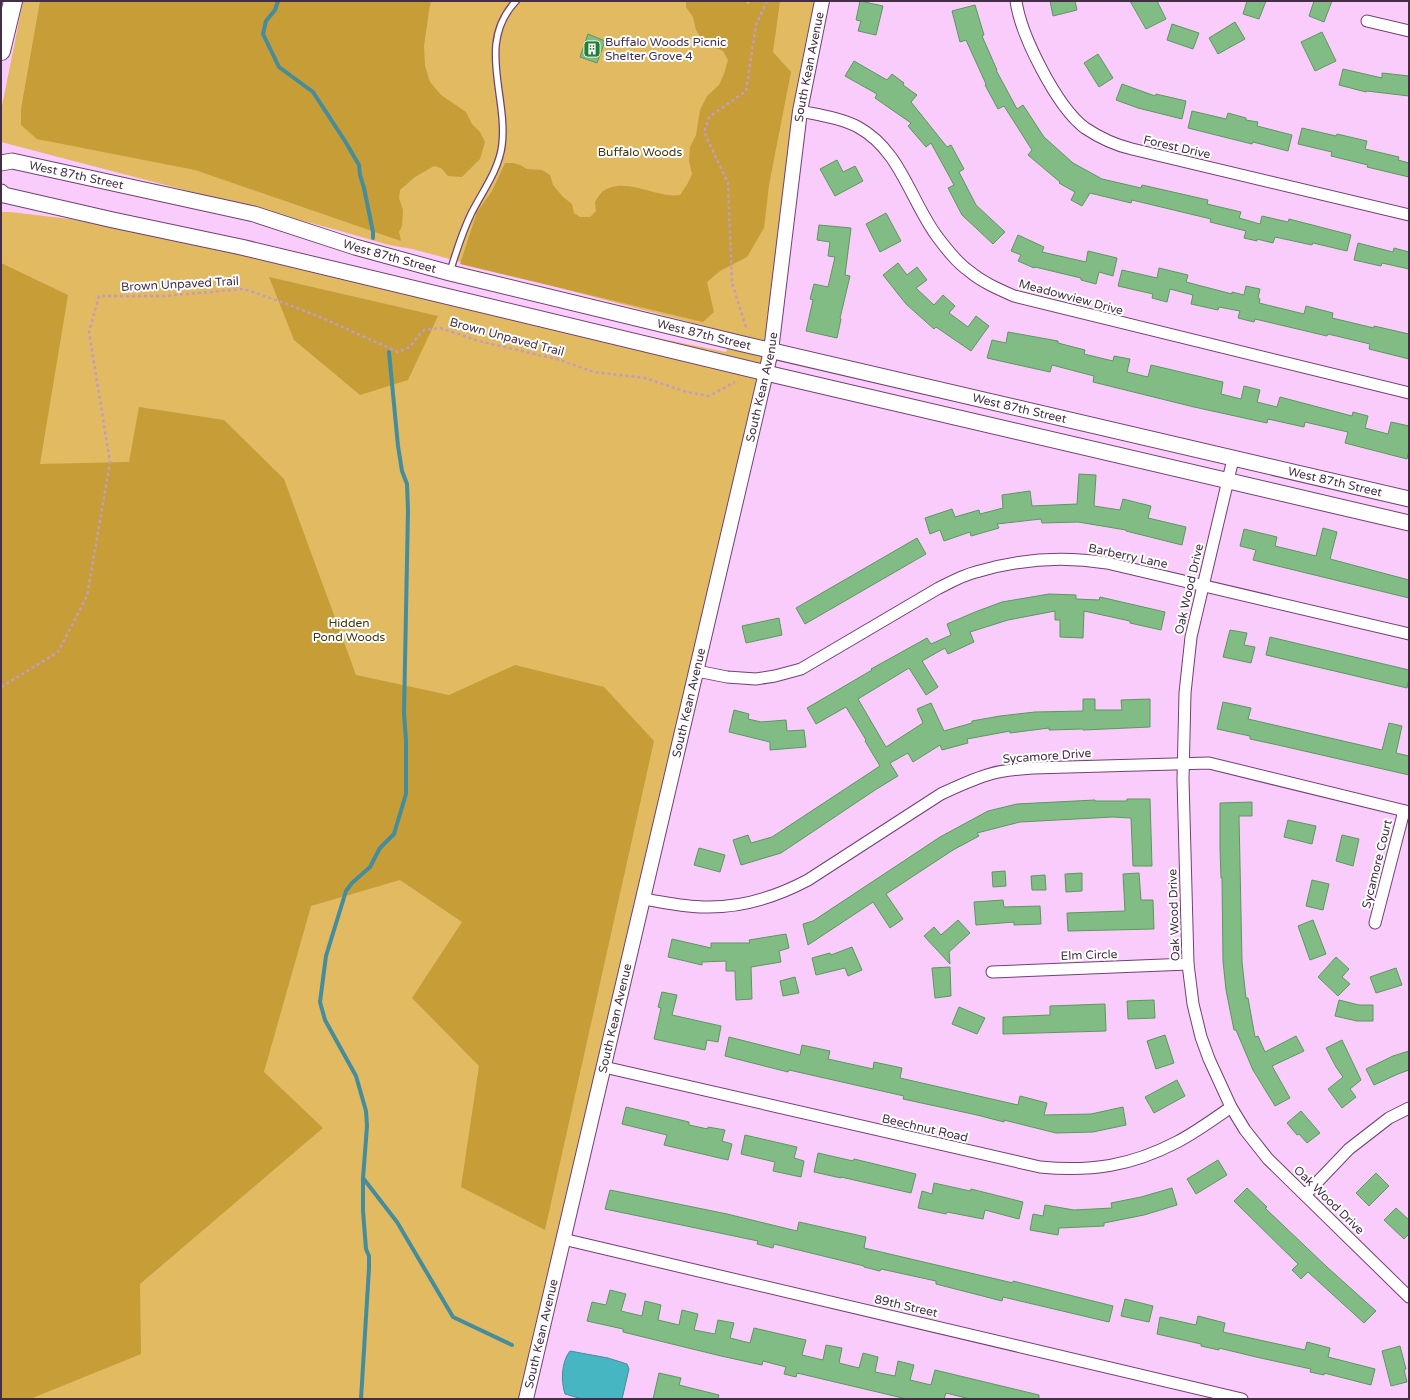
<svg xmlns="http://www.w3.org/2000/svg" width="1410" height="1400" viewBox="0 0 1410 1400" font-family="'Varela Round',sans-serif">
	<rect width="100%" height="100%" fill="#faccfb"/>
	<!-- green -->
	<path fill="#e1ba62" d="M23 1H827L798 123 765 361 524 1399H1V212H10L70 219 726 352 731 333 412 249 389 245 337 230 1 142V111Z"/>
	<!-- forest -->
	<g fill="#c69d36">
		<path d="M40 1H431L429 11 424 46 425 66 430 82 441 95 466 112 472 124 480 132 485 142 480 159 462 177 448 176 441 168 434 166 415 177 400 190 399 198 403 210 402 226 399 232 401 241 195 170 37 139 21 125V109Z"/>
		<path d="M686 1H744L748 4 751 1H780L773 52 791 72 769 185 764 228 747 257 720 271 707 282 714 312 703 322 460 264 477 212 492 191 505 163H513L520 165 527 169 542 170 550 175 553 185 563 197 572 204 574 213 580 217H590L596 211 595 202C597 199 599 195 602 192 625 175 655 199 680 195L688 183 692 174 689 161 690 147 696 135 700 110 707 96 719 85 724 74 728 60 723 51 713 47 701 38 696 30 693 17 686 7Z"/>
		<path d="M1 263 68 295 40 464 129 462 139 407 224 420 284 479 356 675 449 695 515 665 604 687 654 741 545 1230 461 1187 479 1066 412 998 462 922 400 880 311 906 264 1072 323 1128 140 1284 141 1354 30 1399H1Z"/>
		<path d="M269 277 438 316 408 380 360 395 294 340Z"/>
	</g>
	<!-- water -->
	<path fill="#46b6c3" stroke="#458d9d" d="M570 1351 608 1358 627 1364 629 1369 622 1399H582L565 1394C561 1382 561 1362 570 1351Z"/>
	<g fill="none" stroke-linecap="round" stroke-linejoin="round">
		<!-- stream -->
		<g stroke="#458d9d" stroke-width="4">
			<path d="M278 1 275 10 266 21 263 34 279 67 313 92 345 141 359 165 360 175 364 188 373 232V238"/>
			<path d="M363 1178 397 1222 453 1317 512 1345"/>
			<path d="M361 1399 369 1268V1256L366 1249 363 1211V1178L367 1126 366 1111 356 1076 325 1020 320 1002 326 956 346 891 352 883 370 867 380 848 394 834 406 794V741L404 713 408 510 407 484 402 471 398 446 389 352"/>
		</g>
	</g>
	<!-- building -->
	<g fill="#81bc85" stroke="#5d9661">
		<path d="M860 1 883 6 876 35 858 31 861 21 856 20Z"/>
		<path d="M1050 1H1075L1077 10 1053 16Z"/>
		<path d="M1130 1H1157L1166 19 1146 29Z"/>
		<path d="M1247 1H1266L1259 19 1243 14Z"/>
		<path d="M1314 1H1332L1324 22 1309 16Z"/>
		<path d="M975 5 984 35 982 36 997 70H996L1017 109 1023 105 1044 137 1073 163 1102 179 1141 188 1142 185 1208 200 1207 204 1241 212 1239 218 1260 224 1262 216 1288 222 1289 219 1351 235 1347 251 1313 243 1312 245 1275 237 1273 243 1257 239V241L1244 238 1246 231 1210 222 1211 219 1132 200 1131 203 1090 193 1082 206 1071 200 1075 192 1059 183 1060 182 1028 155 1032 150 1004 106 998 109 985 85 986 84 966 40 960 42 952 11Z"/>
		<path d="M1235 22 1245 39 1218 54 1209 38Z"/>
		<path d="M1172 24 1199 33 1193 49 1167 40Z"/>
		<path d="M1322 32 1336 61 1315 71 1301 42Z"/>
		<path d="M588 34 605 41 597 63 580 57Z"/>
		<path d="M1098 54 1113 78 1099 87 1084 63Z"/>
		<path d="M854 61 887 80 892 74 904 83 903 85 917 95 911 102 947 147 951 145 964 169 959 172 976 205 1005 232 993 244 962 215 948 188 954 185 931 143 926 147 908 126 911 123 875 98 877 94 845 76Z"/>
		<path d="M1343 69 1382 78V73L1409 76V96L1367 91 1366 92 1339 85Z"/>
		<path d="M1122 84 1155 96 1156 94 1186 101 1182 119 1138 108 1116 100Z"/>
		<path d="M1192 111 1226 119 1228 113 1246 118V120L1258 122 1257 126 1292 135 1288 151 1253 142 1252 144 1188 128Z"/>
		<path d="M1302 128 1336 136 1337 134 1367 141 1365 149 1399 157 1398 160 1409 163V177L1367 167 1368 165 1331 156 1332 152 1298 144Z"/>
		<path d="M837 160 843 172 855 166 863 181 835 196 820 169Z"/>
		<path d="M886 213 901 241 880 252 866 224Z"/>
		<path d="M819 225 851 228 845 275 850 276 840 318 841 319 837 338 806 331 813 300 810 299 814 284 828 287 835 257 828 256 830 242 817 240Z"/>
		<path d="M1018 235 1044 247 1042 252 1086 262 1088 251 1117 258 1113 276 1099 272 1096 284 1081 280V278L1035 267 1034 268 1018 261 1021 255 1011 251Z"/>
		<path d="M1358 243 1393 252 1394 248 1409 252V269L1382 263 1381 266 1354 260Z"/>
		<path d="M898 263 907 275 917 267 927 280 916 288 934 305 943 295 955 306 949 313 968 327 976 316 989 326 971 351 936 327 934 329 906 304 883 275Z"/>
		<path d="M1159 268 1188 275 1186 282 1232 294V292L1244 295 1246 286 1260 289 1258 298 1260 299 1259 303 1304 314 1306 306 1333 313 1332 318 1374 328V326L1409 334V359L1369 349 1370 344 1328 334 1327 336 1255 319 1254 322 1238 318 1240 311 1219 307 1218 310 1191 304 1193 295 1170 289 1167 302 1152 298 1153 294 1118 286 1122 270 1157 278Z"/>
		<path d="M1008 332 1058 341V343L1085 350 1084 354 1113 361 1114 356 1130 359 1127 372 1148 377 1151 365 1223 382 1221 394 1241 399 1244 386 1260 390 1257 402 1277 407 1280 397 1352 416 1353 412 1368 416 1365 428 1388 434 1391 422 1409 426V451L1407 459 1345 443 1348 432 1305 422 1304 427 1268 419 1267 423 1194 407 1093 382 1094 376 1052 365 1050 372 987 358 992 340 1006 343Z"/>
		<path d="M1079 474 1096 475 1094 506 1120 510 1123 499 1151 506 1148 518 1186 527 1182 545 1126 531V530L1078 522 1042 523 1041 519 997 524 999 528 971 536 970 532 944 541 940 530 930 534 925 518 952 509 955 517 979 510 980 514 1003 508 1002 495 1030 491 1032 506 1077 504Z"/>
		<path d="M1323 528 1337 532 1330 559 1409 580V598L1253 560 1256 550 1240 546 1244 529 1277 537 1275 546 1316 556Z"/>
		<path d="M917 538 926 554 805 624 796 608Z"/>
		<path d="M1049 594 1076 595V599L1099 600 1100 597 1165 612 1161 630 1130 623V621L1084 611 1083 638 1060 637V620H1055V611L1008 620 970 632 974 642 948 654 945 648 922 661 938 687 926 695 909 668 858 699 886 747 923 723 917 709 931 703 944 731 972 723V721L1000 716 1035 712 1083 711V699H1095V710H1122L1121 700 1150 699V727L1083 730V729L1049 730V728L1010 733V731L967 739 968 743 942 750 940 745 913 762 908 753 890 763 898 776 875 790 781 853 741 865 733 840 748 835 751 843 772 837 880 766 865 741 866 740 846 707 816 724 807 708 872 670 871 669 927 638 931 644 951 635 947 624 975 612 1002 602Z"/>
		<path d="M779 618 782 635 746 643 742 626Z"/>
		<path d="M1230 630 1247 633 1244 645 1255 647 1251 663 1223 657Z"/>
		<path d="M1270 637 1409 670V679L1407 688 1266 655Z"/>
		<path d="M1223 702 1251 708 1248 719 1382 750 1389 723 1402 726 1396 753 1409 756V775L1278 745 1250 739V736L1217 729Z"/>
		<path d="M734 710 749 714 748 719 761 722 786 720 787 731 804 730 806 747 770 750V742L729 732Z"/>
		<path d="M1127 799H1150L1152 866H1133L1131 818 1113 817 1020 822 977 833 979 836 953 850 886 894 903 919 890 928 873 902 808 945 803 924 813 921 940 837 988 811 1017 804 1095 800V801H1127Z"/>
		<path d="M1252 802V816H1239L1242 962 1246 998H1248L1255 1037 1258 1036 1265 1052 1296 1036 1304 1051 1272 1066 1290 1098 1275 1106 1253 1070 1236 1030H1234L1226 990 1223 961 1222 878H1221L1220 849V803Z"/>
		<path d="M1288 820 1316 826 1312 844 1284 837Z"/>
		<path d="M1342 835 1359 839 1353 866 1336 861Z"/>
		<path d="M699 848 725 855 720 872 694 865Z"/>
		<path d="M1005 871 1006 886 993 887 992 872Z"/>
		<path d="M1082 873V891L1066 892 1065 874Z"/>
		<path d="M1139 873 1141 900H1153L1154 929 1068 931 1067 913 1125 911 1123 874Z"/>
		<path d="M1045 875 1046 890H1032L1031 876Z"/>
		<path d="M1312 880 1329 884 1323 910 1306 906Z"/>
		<path d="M1003 900 1004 907 1040 906 1041 924 1014 925V922L976 925 974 902Z"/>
		<path d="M958 920 970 933 949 952 950 964 924 936 934 927 941 935Z"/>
		<path d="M1313 920 1326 954 1310 960 1298 926Z"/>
		<path d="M786 934 789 948 779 951 781 962 751 967 752 999 736 1000 735 971H726V961L702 962V965L668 957 672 939 711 948V943H750L749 940Z"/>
		<path d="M852 947 862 970 848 976 845 968 816 975 812 958 830 953 831 955Z"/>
		<path d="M1336 957 1349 969 1342 977 1350 984 1338 996 1318 977Z"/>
		<path d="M950 967 951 996 935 998 932 968Z"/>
		<path d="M1396 968 1402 985 1376 993 1370 977Z"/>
		<path d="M795 977 799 993 783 996 780 981Z"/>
		<path d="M662 992 677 995 672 1015 721 1026 718 1042 707 1040 705 1050 654 1039 661 1008 658 1007Z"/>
		<path d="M1154 1000 1155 1018 1128 1019 1127 1001Z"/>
		<path d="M1339 1000 1359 1005H1373V1021H1357L1335 1016Z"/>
		<path d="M1105 1004 1106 1031 1003 1034V1017L1050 1015V1006Z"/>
		<path d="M959 1007 985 1018 977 1034 952 1024Z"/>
		<path d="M1165 1035 1174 1063 1156 1069 1147 1041Z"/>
		<path d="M729 1037 800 1055 802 1045 830 1051 828 1059 873 1069 874 1062 902 1068 900 1078 1018 1105 1020 1096 1047 1103 1044 1115 1091 1114 1123 1107 1126 1125 1093 1132 1056 1133 1004 1120V1122L977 1115 903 1099 904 1096 789 1070 788 1072 725 1056Z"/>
		<path d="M1342 1040 1361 1080 1350 1089 1356 1097 1342 1108 1328 1089 1343 1077 1336 1067 1326 1048Z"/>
		<path d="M1409 1051V1070L1398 1074 1374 1085 1366 1069 1393 1056Z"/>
		<path d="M1177 1080 1185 1096 1154 1113 1145 1097Z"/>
		<path d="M626 1107 689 1122V1125L708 1129V1127L725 1130 722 1141 732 1144 728 1160 664 1145 667 1135 622 1124Z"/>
		<path d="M1301 1111 1320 1133 1307 1143 1299 1134 1297 1135 1287 1123Z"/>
		<path d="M745 1135 797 1147 794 1158 804 1161 801 1177 773 1171 775 1162 741 1154Z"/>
		<path d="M818 1153 853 1161 854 1159 916 1174 911 1193 841 1177V1178L814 1172Z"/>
		<path d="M1218 1160 1227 1175 1196 1194 1187 1179Z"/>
		<path d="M1376 1173 1389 1186 1369 1206 1356 1193Z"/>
		<path d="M934 1183 970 1191 971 1189 1023 1202 1019 1219 985 1210 983 1219 947 1212 946 1214 918 1208 922 1191 932 1194Z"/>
		<path d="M1172 1188 1177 1205 1144 1215 1104 1223V1226L1059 1228 1058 1235 1030 1230 1033 1214 1043 1216 1045 1205 1074 1210 1112 1208 1111 1203 1141 1197Z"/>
		<path d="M1247 1188 1267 1207 1265 1208 1327 1267 1376 1311 1364 1323 1308 1272 1301 1279 1292 1270 1298 1264 1234 1201Z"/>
		<path d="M610 1190 727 1214 797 1231 799 1222 866 1237 864 1248 1013 1283V1281L1113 1306 1109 1322 1003 1297 1002 1301 936 1284V1281L881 1269 880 1271 864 1267V1266L774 1244 773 1248 757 1244 758 1241 605 1209Z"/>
		<path d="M1396 1208 1409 1220V1234L1404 1239 1384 1220Z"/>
		<path d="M610 1290 626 1294 621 1311 642 1316 645 1301 661 1305 658 1320 679 1325 682 1310 698 1314 694 1330 715 1334 718 1320 734 1323 730 1338 750 1343 754 1328 806 1340 802 1355 823 1360 826 1345 842 1348 839 1363 859 1368 863 1353 878 1357 875 1372 895 1376 898 1361 914 1365 910 1380 931 1385 935 1370 1039 1395V1399H970L946 1393 944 1399H907L797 1373 796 1377 784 1374 786 1367 763 1361 762 1365 721 1356 623 1332V1329L587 1321 592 1302 606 1305Z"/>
		<path d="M1125 1299 1153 1306 1149 1322 1121 1316Z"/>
		<path d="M1198 1316 1225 1323 1223 1332 1305 1350 1307 1342 1330 1348 1328 1357 1375 1369 1371 1385 1324 1373V1375L1310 1372 1311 1369 1256 1357 1219 1348V1350L1201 1346V1344L1157 1334 1160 1317 1196 1325Z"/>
		<path d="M1400 1346 1406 1369 1404 1370 1407 1382 1391 1386 1382 1351Z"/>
		<path d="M659 1373 681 1378 679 1385 719 1395 718 1399H653Z"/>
	</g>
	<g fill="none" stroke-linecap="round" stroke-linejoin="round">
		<!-- service casing -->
		<g stroke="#724073" stroke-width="8">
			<path id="service" d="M450 272C456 252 462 233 471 214 482 192 499 170 502 145 508 95 476 43 516 1"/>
		</g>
		<!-- minor casing -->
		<g stroke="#724073" stroke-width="13">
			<g id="minor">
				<path d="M1016 1C1021 36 1057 107 1085 128 1100 138 1115 145 1132 149L1409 215"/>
				<path d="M1367 21 1409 31"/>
				<path d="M800 111C819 115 841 118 858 127 900 150 910 199 936 235 945 247 956 262 969 271 982 282 998 289 1014 296L1409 393"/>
				<path d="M1233 459 1191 637 1185 693 1183 779 1188 964 1193 1004 1201 1037 1209 1059 1231 1107 1245 1130 1268 1159 1409 1297"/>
				<path d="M697 671 727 677 756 679 775 676 801 669 937 589C949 583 963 575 976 572 1019 559 1063 556 1107 563L1409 634"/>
				<path d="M643 899C663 902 684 907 704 907 741 908 776 897 808 880L941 794C956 787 971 780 987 775 1002 770 1017 769 1033 768L1209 763 1409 812"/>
				<path d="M1375 923 1404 811"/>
				<path d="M992 972 1188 964"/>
				<path d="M604 1067 1040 1167C1091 1172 1131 1166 1177 1142 1196 1132 1214 1119 1231 1107"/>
				<path d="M1305 1195 1349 1149 1389 1118 1409 1108"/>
				<path d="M563 1239 1242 1399"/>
			</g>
		</g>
		<!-- tertiary casing -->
		<g stroke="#724073" stroke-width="16">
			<g id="tertiary">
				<path id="s1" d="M526 1399 771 351 800 111 822 1"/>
			</g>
		</g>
		<!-- secondary casing -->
		<g stroke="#724073" stroke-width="17">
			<g id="secondary">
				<path id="s2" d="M1 163 12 161 254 214 355 247 450 273 743 344 1409 499"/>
				<path d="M1 192 4 195 113 220 241 247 766 373 1409 523"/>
			</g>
		</g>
		<!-- trunk casing -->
		<g stroke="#724073" stroke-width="20">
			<path id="trunk" d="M1 51 13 1"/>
		</g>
		<!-- path -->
		<g stroke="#c29cc3" stroke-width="2.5" stroke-dasharray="3 3" stroke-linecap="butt">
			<path d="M746 327 732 283 728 183 704 132 709 117 746 91 756 25 767 1"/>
			<path d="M1 687 58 652 87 596 110 462 89 332 99 296H164L244 289 279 301 320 317 398 352 410 347 418 336 424 330 440 328 479 341 560 360 594 372 645 378 687 392 709 396 735 382"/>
		</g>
		<!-- service -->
		<use href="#service" stroke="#fff" stroke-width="5.5"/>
		<!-- minor -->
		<use href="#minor" stroke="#fff" stroke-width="11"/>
		<!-- tertiary -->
		<use href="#tertiary" stroke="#fff" stroke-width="14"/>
		<!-- secondary -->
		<use href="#secondary" stroke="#fff" stroke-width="15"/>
		<!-- trunk -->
		<use href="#trunk" stroke="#fff" stroke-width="18"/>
	</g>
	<!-- icons -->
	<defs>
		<g id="building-square" transform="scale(0.9)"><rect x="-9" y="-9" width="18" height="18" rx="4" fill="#218032" stroke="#fff"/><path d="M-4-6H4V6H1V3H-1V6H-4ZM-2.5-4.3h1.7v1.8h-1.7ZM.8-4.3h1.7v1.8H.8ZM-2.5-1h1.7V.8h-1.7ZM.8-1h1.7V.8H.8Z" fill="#fff"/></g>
	</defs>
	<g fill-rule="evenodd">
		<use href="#building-square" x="592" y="49"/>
	</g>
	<g text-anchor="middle" stroke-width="4" stroke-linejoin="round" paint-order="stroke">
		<!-- poi labels -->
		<g font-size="12" fill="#442e45" stroke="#fff" text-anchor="start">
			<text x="605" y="46">Buffalo Woods Picnic<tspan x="605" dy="14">Shelter Grove 4</tspan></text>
		</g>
		<!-- street labels -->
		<g font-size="12" fill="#442e45" stroke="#fff">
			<text dy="4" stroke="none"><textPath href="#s1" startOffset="1363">South Kean Avenue</textPath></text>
			<text transform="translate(1177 147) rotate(13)" y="4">Forest Drive</text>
			<text dy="4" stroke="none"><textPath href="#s2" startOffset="77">West 87th Street</textPath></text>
			<text dy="4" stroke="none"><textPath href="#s2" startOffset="401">West 87th Street</textPath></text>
			<text transform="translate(180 284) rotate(-3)" y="4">Brown Unpaved Trail</text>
			<text transform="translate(1071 297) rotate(15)" y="4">Meadowview Drive</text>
			<text dy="4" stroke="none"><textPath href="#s2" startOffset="725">West 87th Street</textPath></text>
			<text transform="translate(507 337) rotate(15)" y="4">Brown Unpaved Trail</text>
			<text dy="4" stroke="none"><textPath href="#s1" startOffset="1039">South Kean Avenue</textPath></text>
			<text dy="4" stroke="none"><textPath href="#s2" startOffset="1049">West 87th Street</textPath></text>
			<text dy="4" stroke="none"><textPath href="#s2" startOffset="1373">West 87th Street</textPath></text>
			<text transform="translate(1128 556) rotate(12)" y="4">Barberry Lane</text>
			<text transform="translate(1189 589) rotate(-77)" y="4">Oak Wood Drive</text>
			<text dy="4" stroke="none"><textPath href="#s1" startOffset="715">South Kean Avenue</textPath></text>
			<text transform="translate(1047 756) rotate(-4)" y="4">Sycamore Drive</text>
			<text transform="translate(1377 864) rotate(-76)" y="4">Sycamore Court</text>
			<text transform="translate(1174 915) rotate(-92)" y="4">Oak Wood Drive</text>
			<text transform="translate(1089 955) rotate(-2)" y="4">Elm Circle</text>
			<text dy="4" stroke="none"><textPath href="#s1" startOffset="391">South Kean Avenue</textPath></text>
			<text transform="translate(925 1128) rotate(13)" y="4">Beechnut Road</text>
			<text transform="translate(1329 1200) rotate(44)" y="4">Oak Wood Drive</text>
			<text transform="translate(906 1306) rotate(13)" y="4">89th Street</text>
			<text dy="4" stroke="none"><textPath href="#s1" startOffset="67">South Kean Avenue</textPath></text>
		</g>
		<!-- park labels -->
		<g font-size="12" fill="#453408" stroke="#fff">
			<text x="640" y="156">Buffalo Woods</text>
			<text x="349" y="627">Hidden<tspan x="349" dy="14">Pond Woods</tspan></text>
		</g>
	</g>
	<!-- border -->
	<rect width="1410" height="1400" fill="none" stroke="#442e45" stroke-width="4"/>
</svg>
